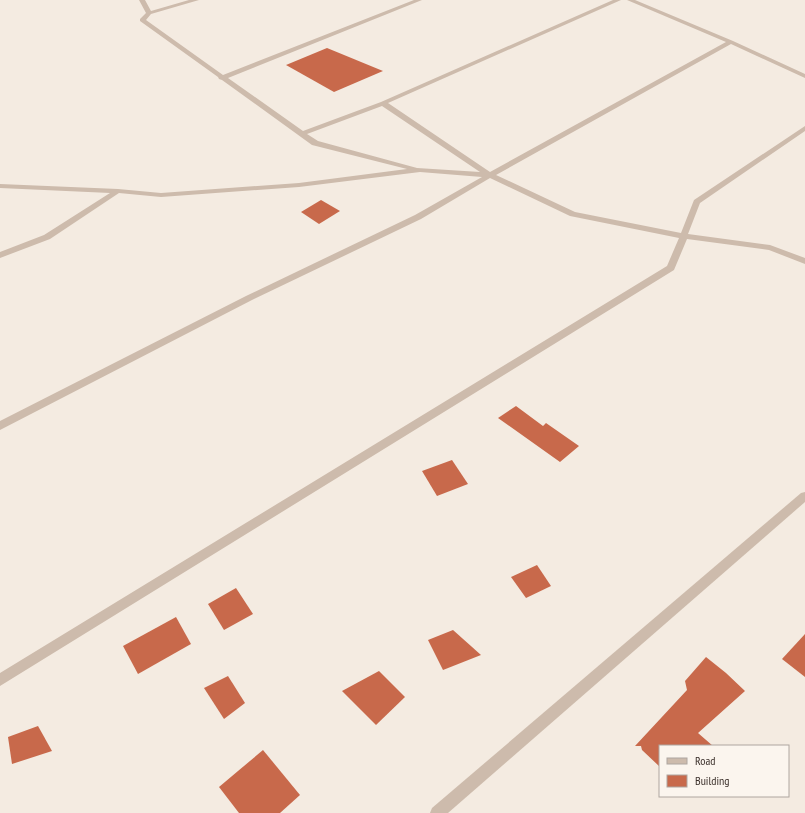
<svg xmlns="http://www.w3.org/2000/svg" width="805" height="813" viewBox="0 0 805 813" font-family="'PT Sans Narrow',sans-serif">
	<rect width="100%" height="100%" fill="#f4ebe1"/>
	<!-- building -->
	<g fill="#c8694b">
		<path d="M327 48 383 71 334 92 286 65Z"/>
		<path d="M321 200 340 211 319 224 301 212Z"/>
		<path d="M516 406 543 426 546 423 579 446 560 462 498 418Z"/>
		<path d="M452 460 468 484 437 496 422 471Z"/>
		<path d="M537 565 551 586 526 598 511 577Z"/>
		<path d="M236 588 253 614 224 630 208 604Z"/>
		<path d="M176 617 191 644 138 674 123 646Z"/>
		<path d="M453 630 481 655 443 670 428 640Z"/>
		<path d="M805 634V677L782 659Z"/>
		<path d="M706 657 726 673 745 691 698 733 713 746H660V767L642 750 641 746H635L687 690 685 681Z"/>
		<path d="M379 671 405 697 376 725 342 691Z"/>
		<path d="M228 676 245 703 224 719 204 688Z"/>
		<path d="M38 726 52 751 12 764 8 737Z"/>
		<path d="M263 750 300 795 280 813H239L219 787Z"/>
	</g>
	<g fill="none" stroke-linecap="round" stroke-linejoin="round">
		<!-- street -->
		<g fill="#cdbbac" fill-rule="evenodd">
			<path d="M139 0H145L151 11 189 0H199L151 14 146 20 223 75 414 0H422L228 78 303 131 381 102 613 0H621L388 103 490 172 726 42 627 0H635L733 41 805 74V78L731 44 496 175 575 212 681 233 694 200 805 126V131L700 203 688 234 770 245 805 258V264L769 250 687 239 674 270 0 686V673L667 266 679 238 570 216 490 178 421 219 252 300 0 430V421L246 296 415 215 482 177 420 172 299 187 161 197 119 193 50 239 0 258V252L44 235 110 193 0 188V184L118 189 161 193 299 183 407 169 312 145 222 80 219 79 218 77 140 21V19L146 13ZM382 106 480 172 417 168 318 141 307 134Z"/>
			<path d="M805 492V502L448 813H430L432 808 801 493Z"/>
		</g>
	</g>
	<!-- legend -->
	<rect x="659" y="745" width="130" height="52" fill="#fbf5ee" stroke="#aea6a0"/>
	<rect x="667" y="758" width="20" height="6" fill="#cdbbac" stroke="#aea6a0"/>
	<text x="695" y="765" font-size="12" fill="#3b302b">Road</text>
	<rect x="667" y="775" width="20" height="12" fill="#c8694b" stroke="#aea6a0"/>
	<text x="695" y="785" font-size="12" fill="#3b302b">Building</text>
</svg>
